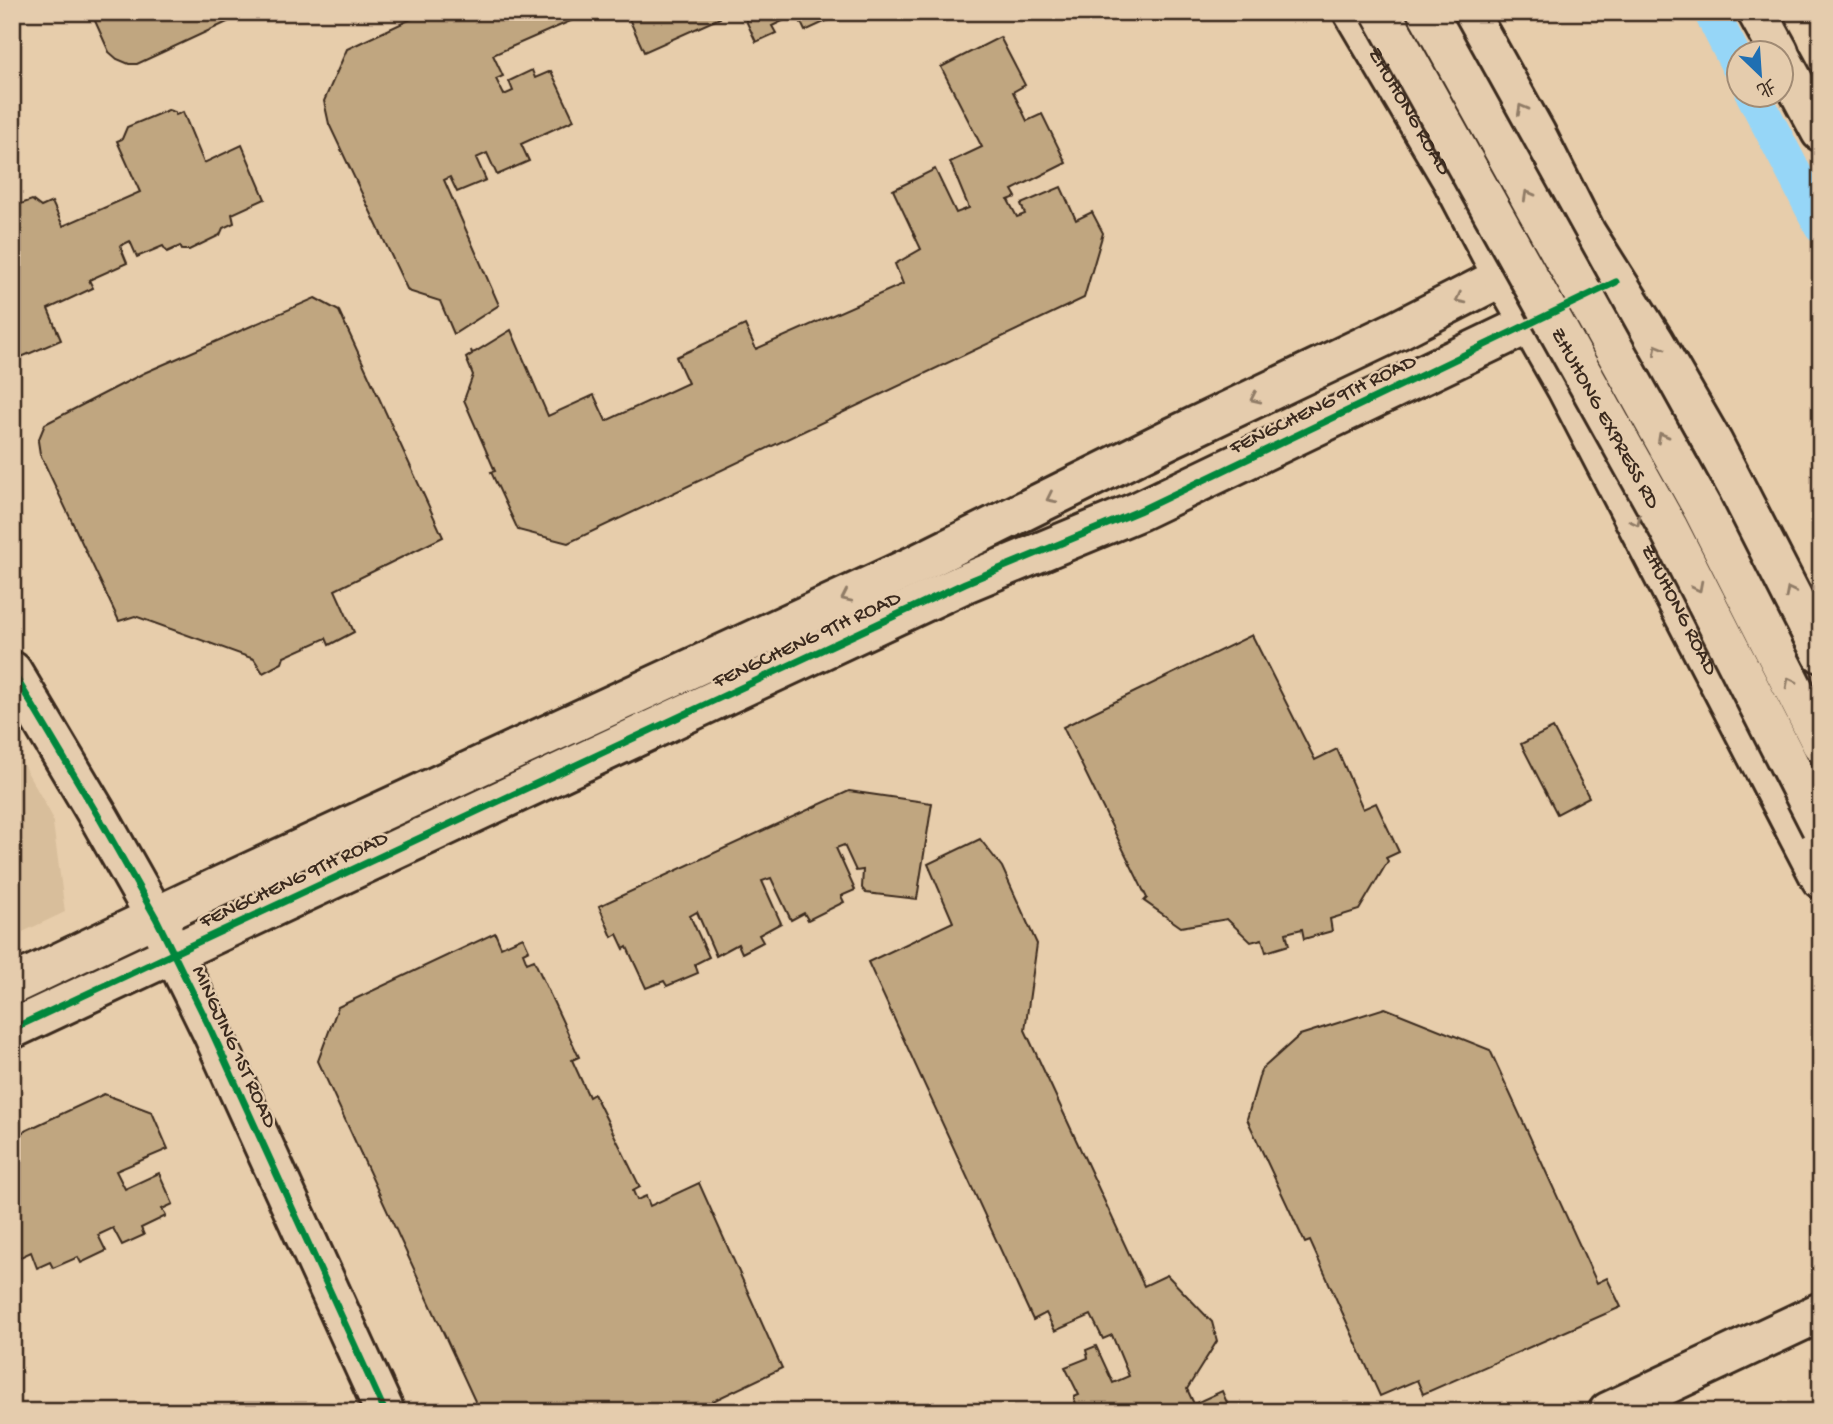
<svg xmlns="http://www.w3.org/2000/svg" width="1833" height="1424" viewBox="0 0 1833 1424" font-family="'Gochi Hand','LXGW WenKai TC',sans-serif">
	<rect width="100%" height="100%" fill="#e7cdab"/>
	<filter id="ink" filterUnits="userSpaceOnUse"><feTurbulence type="fractalNoise" baseFrequency=".0143" numOctaves="2"/><feDisplacementMap in="SourceGraphic" scale="14" xChannelSelector="R" yChannelSelector="G"/><feConvolveMatrix kernelMatrix="1 2 1 2 8 2 1 2 1" color-interpolation-filters="sRGB"/></filter>
	<g filter="url(#ink)">
		<!-- built -->
		<path fill="#d8be9b" d="M12 745 52 816 65 912 12 937Z"/>
		<g fill="none" stroke-linecap="round" stroke-linejoin="round">
			<!-- canal -->
			<g stroke="#96d6f7" stroke-width="35">
				<path d="M1711 12 1738 65"/>
				<path d="M1753 94 1821 225"/>
			</g>
		</g>
		<!-- building -->
		<g fill="#c0a680" stroke="#3b2a1e" stroke-width="2">
			<path d="M91 12H233L236 18 137 64H129L117 59 109 52Z"/>
			<path d="M426 12H591L493 55 503 76 496 79 504 95 513 91 509 81 532 70 535 78 551 71 574 120 521 144 529 161 497 175 487 153 476 158 486 180 457 192 450 177 444 180 499 305 454 334 440 301 408 291 329 124 324 101 347 49Z"/>
			<path d="M626 12H717L720 18 644 52Z"/>
			<path d="M742 12H830L833 18 805 31 797 14 772 26 776 33 756 42Z"/>
			<path d="M1000 37 1025 85 1013 92 1027 121 1042 114 1066 163 1012 190 1016 197 1008 200 1017 217 1025 214 1021 204 1061 187 1076 220 1092 212 1103 233 1084 298 568 543 518 530 491 472 495 471 464 400 473 375 466 358 472 354 471 350 472 353 475 352 511 330 548 416 594 395 606 421 688 383 676 357 745 325 756 349 903 284 895 264 921 249 893 190 935 169 956 213 969 208 950 162 982 147 941 67Z"/>
			<path d="M168 110 175 112 176 115 183 112 204 163 242 145 265 199 232 214 234 223 223 228 220 235 189 250H182L180 246 167 252 163 246 137 257 130 241 120 246 127 263 89 280 93 288 48 309 61 340 12 361V207L32 200 41 207 52 202 63 226 140 192 117 141 122 139 127 127Z"/>
			<path d="M315 298 339 311 443 537 335 590 354 632 329 645 326 638 284 657 282 663 263 673 254 659 135 616 119 621 40 454 38 441 45 424 144 373Z"/>
			<path d="M1252 635 1315 760 1337 749 1363 809 1376 803 1399 852 1386 858 1388 861 1359 910 1330 919 1332 931 1304 939 1302 929 1286 933 1289 945 1266 952 1262 939 1251 942 1227 919 1181 927 1144 901 1147 898 1063 727Z"/>
			<path d="M1553 728 1589 797 1557 814 1521 744Z"/>
			<path d="M849 791 932 803 917 899 866 893 862 888 863 870 856 871 844 845 836 848 855 890 841 896 844 902 808 920 804 913 791 920 771 878 762 881 781 923 759 935 763 942 742 953 738 944 716 956 697 912 690 916 709 957 695 964 698 973 667 986 664 981 646 988 627 947 624 949 617 934 612 937 599 906Z"/>
			<path d="M980 839 1002 867 1037 944 1025 1030 1144 1286 1167 1275 1212 1322 1217 1341 1187 1389 1194 1404 1222 1391 1231 1412H1080L1074 1399V1397L1079 1395 1065 1367 1088 1358 1086 1350 1096 1346 1113 1383 1129 1376 1112 1335 1103 1339 1091 1315 1055 1331 1046 1313 1033 1320 868 962 953 922 928 864Z"/>
			<path d="M495 933 501 947 523 937 529 950 523 953 527 963 534 960 579 1057 572 1060 589 1097 594 1094 640 1187 633 1191 637 1200 646 1196 650 1206 699 1183 782 1368 690 1412H480L318 1061 338 1007Z"/>
			<path d="M1385 1008 1490 1050 1597 1283 1607 1278 1621 1307 1423 1394 1417 1380 1380 1396 1310 1241 1305 1243 1247 1119 1261 1070 1300 1035Z"/>
			<path d="M104 1094 152 1112 168 1149 116 1171 125 1189 159 1173 173 1204 162 1209 166 1216 141 1228 144 1235 122 1245 113 1228 98 1235 106 1251 81 1263 78 1257 53 1268 50 1262 37 1268 31 1252 12 1261V1137Z"/>
		</g>
		<g fill="none" stroke-linecap="round" stroke-linejoin="round">
			<!-- minor casing -->
			<g stroke="#3b2a1e" stroke-width="44">
				<g id="minor">
					<path d="M1757 12 1779 52"/>
					<path d="M1780 56 1821 132"/>
					<path d="M12 671 100 819 156 918 212 1032 385 1412"/>
					<path d="M12 985 220 886 913 566 1171 438 1398 330 1531 262"/>
					<path d="M12 1029 965 583 1139 511 1616 282"/>
					<path d="M1608 1412 1821 1312"/>
				</g>
			</g>
			<!-- major casing -->
			<g stroke="#3b2a1e" stroke-width="44">
				<g id="major">
					<path id="s1" d="M1353 12 1451 178 1503 277 1566 387 1821 879"/>
					<path d="M1468 12 1536 134 1586 233 1654 341 1713 443 1821 653"/>
				</g>
			</g>
			<!-- minor -->
			<use href="#minor" stroke="#e5ccad" stroke-width="38"/>
			<!-- major -->
			<use href="#major" stroke="#e5ccad" stroke-width="38"/>
			<!-- highway-bridge casing -->
			<g stroke="#3b2a1e" stroke-width="44" stroke-linecap="butt">
				<g id="highway-bridge">
					<path id="s2" d="M1381 12 1668 527 1821 827"/>
					<path d="M1427 12 1702 508 1821 743"/>
				</g>
			</g>
			<!-- highway-bridge -->
			<use href="#highway-bridge" stroke="#e5ccad" stroke-width="38"/>
			<!-- cycleway casing -->
			<g stroke="#e5ccad" stroke-width="11">
				<g id="cycleway">
					<path d="M12 671 100 819 156 918 212 1032 385 1412"/>
					<path d="M12 1029 965 583 1139 511 1616 282"/>
				</g>
			</g>
			<!-- cycleway -->
			<use href="#cycleway" stroke="#00873e" stroke-width="7"/>
		</g>
		<!-- one-way arrows -->
		<defs><path id="oneway-chevron" d="M-2-3.5L2.5 0L-2 3.5" fill="none" stroke-width="1.6" stroke-linecap="round" stroke-linejoin="round" transform="scale(1.75)"/></defs>
		<g stroke="#907b66">
			<use href="#oneway-chevron" transform="translate(1522 109) rotate(-119)"/>
			<use href="#oneway-chevron" transform="translate(1528 195) rotate(-119)"/>
			<use href="#oneway-chevron" transform="translate(1460 299) rotate(153)"/>
			<use href="#oneway-chevron" transform="translate(1658 349) rotate(-120)"/>
			<use href="#oneway-chevron" transform="translate(1255 398) rotate(155)"/>
			<use href="#oneway-chevron" transform="translate(1662 437) rotate(-119)"/>
			<use href="#oneway-chevron" transform="translate(1051 498) rotate(154)"/>
			<use href="#oneway-chevron" transform="translate(1636 521) rotate(63)"/>
			<use href="#oneway-chevron" transform="translate(1698 587) rotate(63)"/>
			<use href="#oneway-chevron" transform="translate(1790 592) rotate(-117)"/>
			<use href="#oneway-chevron" transform="translate(846 597) rotate(155)"/>
			<use href="#oneway-chevron" transform="translate(1790 682) rotate(-117)"/>
		</g>
	</g>
	<g text-anchor="middle" stroke-width="5" stroke-linejoin="round" paint-order="stroke">
		<!-- street labels -->
		<g font-size="21" fill="#3b2a1e" stroke="#e5ccad">
			<text dy="7" stroke="none"><textPath href="#s1" startOffset="114">ZHUHONG ROAD</textPath></text>
			<text transform="translate(1322 403) rotate(-26)" y="7">FENGCHENG 9TH ROAD</text>
			<text dy="7" stroke="none"><textPath href="#s2" startOffset="464">ZHUHONG EXPRESS RD</textPath></text>
			<text dy="7" stroke="none"><textPath href="#s1" startOffset="681">ZHUHONG ROAD</textPath></text>
			<text transform="translate(806 638) rotate(-25)" y="7">FENGCHENG 9TH ROAD</text>
			<text transform="translate(293 878) rotate(-25)" y="7">FENGCHENG 9TH ROAD</text>
			<text transform="translate(236 1046) rotate(65)" y="7">MINGJING 1ST ROAD</text>
		</g>
	</g>
	<!-- margin -->
	<rect width="1833" height="1424" fill="none" stroke="#e5ccad" stroke-width="42"/>
	<rect x="21" y="21" width="1791" height="1382" fill="none" stroke="#3b2a1e" stroke-width="2.5" filter="url(#ink)"/>
	<!-- north arrow -->
	<g transform="translate(1760 74) rotate(155)"><circle r="33" fill="#e5ccad" stroke="#a18b74" stroke-width="2"/>
	<path d="M0-5L12 26L0 18L-12 26Z" fill="#1f6fb2"/>
	<text y="-10" font-size="19" font-weight="bold" text-anchor="middle" fill="#3b2a1e">北</text>
	</g>
</svg>
